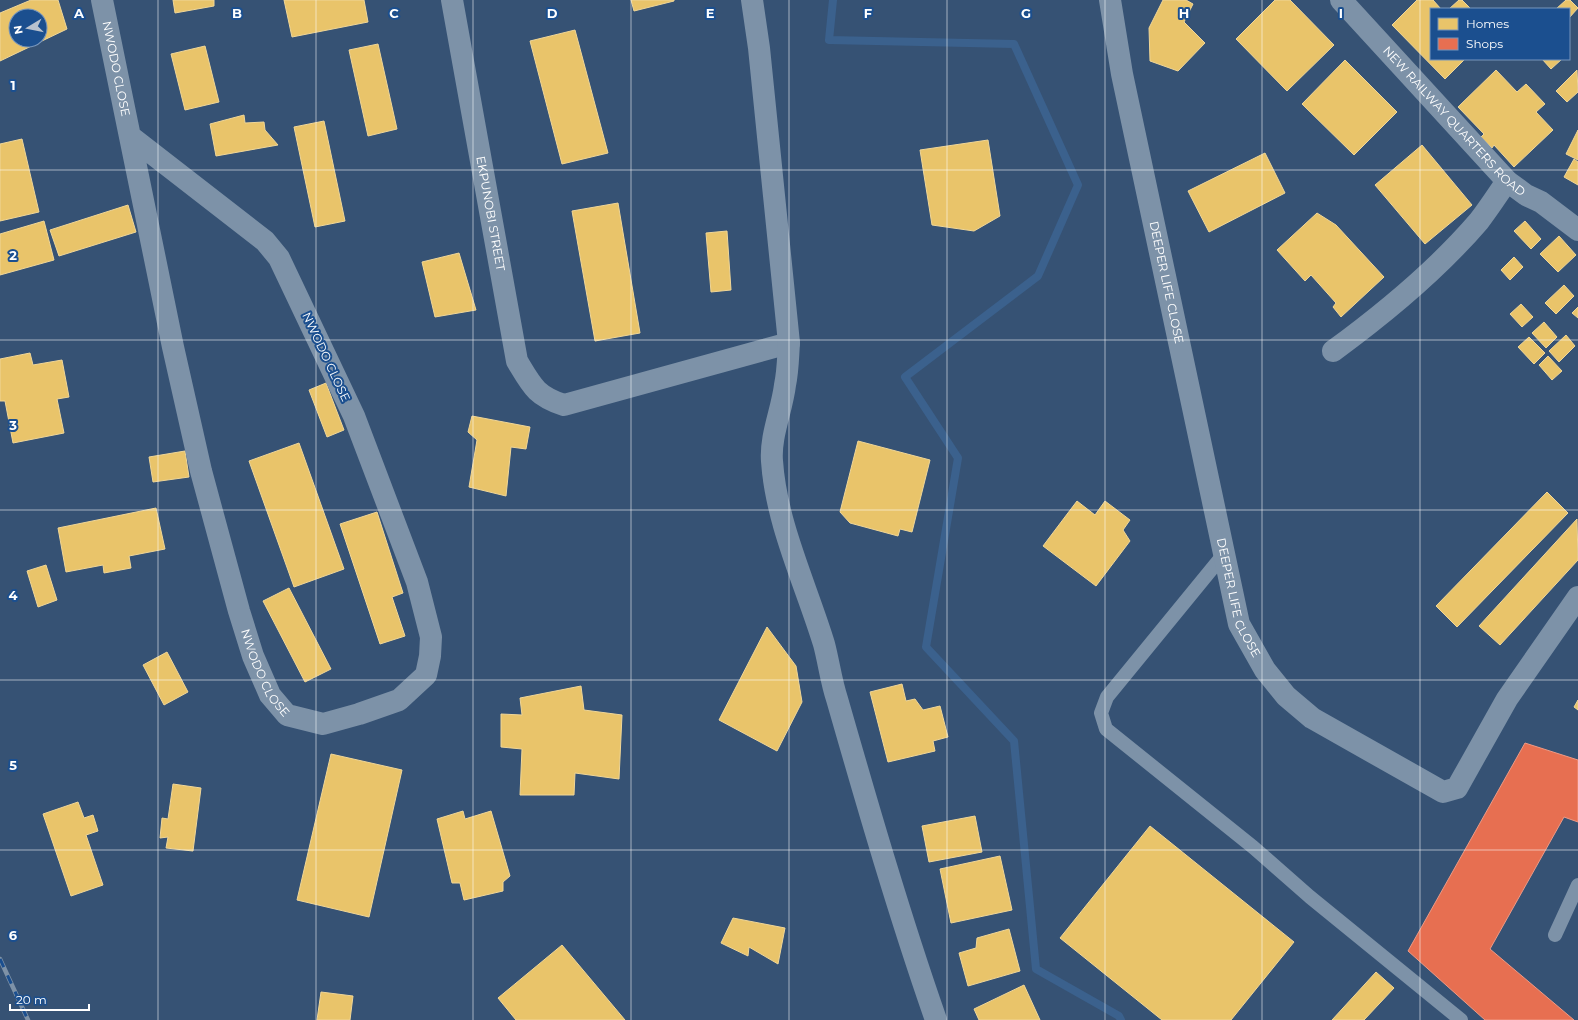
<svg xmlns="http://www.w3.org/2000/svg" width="1578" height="1020" viewBox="0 0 1578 1020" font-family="Montserrat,sans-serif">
	<rect width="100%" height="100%" fill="#365274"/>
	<!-- homes -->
	<g fill="#e9c46a" stroke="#f0d697" fill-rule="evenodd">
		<path d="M31 0H58L67 29 0 61V13ZM16 16H40V40H16Z"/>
		<path d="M173 0H214V6L175 13Z"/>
		<path d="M284 0H364L368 22 292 37Z"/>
		<path d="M631 0H674V1L634 11Z"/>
		<path d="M1163 0H1186L1193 4 1184 22 1205 43 1178 71 1150 61 1149 28Z"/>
		<path d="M1275 0H1290L1334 45 1287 91 1236 39Z"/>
		<path d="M1417 0H1433L1441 9H1431V59H1465L1445 79 1392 25Z"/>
		<path d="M1459 0H1462L1471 9H1449Z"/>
		<path d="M1566 0H1570L1578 8 1569 18V9H1556Z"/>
		<path d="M575 30 608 153 562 164 530 41Z"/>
		<path d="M378 44 397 129 368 136 349 50Z"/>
		<path d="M205 46 219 102 185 110 171 54Z"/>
		<path d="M1542 59H1562L1551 69Z"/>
		<path d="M1345 60 1397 112 1354 155 1302 104Z"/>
		<path d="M1496 70 1517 92 1526 84 1545 104 1536 112 1553 130 1514 167 1494 145 1492 148 1481 137 1484 134 1458 107Z"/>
		<path d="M1577 70 1578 92 1567 102 1556 91Z"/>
		<path d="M244 115 245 123 264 122 265 130 278 145 216 156 210 124Z"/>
		<path d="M324 121 345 221 315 227 294 127Z"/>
		<path d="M1578 130V160L1566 154Z"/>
		<path d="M22 139 39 212 0 221V144Z"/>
		<path d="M988 140 1000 216 974 231 932 225 920 150Z"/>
		<path d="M1422 145 1472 205 1425 244 1375 185Z"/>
		<path d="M1265 153 1285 193 1209 232 1188 191Z"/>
		<path d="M1574 159 1578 162V185L1564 177Z"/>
		<path d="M618 203 640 333 595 341 572 211Z"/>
		<path d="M128 205 136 232 59 256 50 230Z"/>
		<path d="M1317 213 1336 225 1384 277 1341 317 1333 307 1336 303 1311 275 1305 281 1277 250Z"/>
		<path d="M44 221 54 260 0 275V234Z"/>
		<path d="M1525 221 1541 239 1531 249 1514 231Z"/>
		<path d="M727 231 731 290 711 292 706 233Z"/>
		<path d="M1559 236 1576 255 1558 272 1540 254Z"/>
		<path d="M459 253 476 310 435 317 422 262Z"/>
		<path d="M1514 257 1523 267 1510 280 1501 270Z"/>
		<path d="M1564 285 1574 296 1556 314 1545 303Z"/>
		<path d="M1521 304 1533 317 1522 327 1510 314Z"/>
		<path d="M1578 307V318L1572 313Z"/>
		<path d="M1544 322 1557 337 1546 348 1532 333Z"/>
		<path d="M1566 335 1575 346 1559 362 1549 351Z"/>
		<path d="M1529 337 1545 353 1534 364 1518 347Z"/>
		<path d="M30 353 33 365 62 360 69 397 57 399 64 433 13 443 5 401H0V359Z"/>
		<path d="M1548 356 1562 371 1552 380 1539 365Z"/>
		<path d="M326 383 344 430 327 437 309 390Z"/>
		<path d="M472 416 530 427 526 449 511 447 506 496 469 487 477 440 468 432Z"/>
		<path d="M858 441 930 460 912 532 900 529 898 536 850 523 840 512Z"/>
		<path d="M299 443 344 569 294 587 249 461Z"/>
		<path d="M185 451 189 477 153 482 149 457Z"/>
		<path d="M1547 492 1568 513 1457 627 1436 606Z"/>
		<path d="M1077 501 1095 515 1105 501 1130 520 1123 530 1130 541 1096 586 1043 546Z"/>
		<path d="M156 508 165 549 129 556 131 568 104 573 103 565 66 572 58 528Z"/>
		<path d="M377 512 403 593 392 597 405 636 380 644 340 524Z"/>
		<path d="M1577 519 1578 560 1500 645 1479 626Z"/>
		<path d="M46 565 57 600 38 607 27 571Z"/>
		<path d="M289 588 331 669 305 682 263 601Z"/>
		<path d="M767 627 796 666 802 702 777 751 719 720Z"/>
		<path d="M167 652 188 692 164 705 143 665Z"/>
		<path d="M902 684 906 701 915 699 923 710 940 706 948 737 933 741 935 751 888 762 870 692Z"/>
		<path d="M581 686 584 710 622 715 619 779 575 773 574 795H520L522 749 501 747V714L522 715 520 698Z"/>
		<path d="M1578 700V710L1574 707Z"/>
		<path d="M331 754 402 770 369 917 297 900Z"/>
		<path d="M173 784 201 788 193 851 166 848 168 837 160 838 162 818 168 819Z"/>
		<path d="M78 802 84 818 93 815 98 831 86 835 103 885 71 896 43 814Z"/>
		<path d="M463 811 465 819 491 811 510 876 503 882V891L464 900 460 883H452L437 819Z"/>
		<path d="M975 816 982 852 929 862 922 826Z"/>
		<path d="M1150 826 1294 942 1231 1020H1162L1060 938Z"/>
		<path d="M1000 856 1012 910 951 923 940 869Z"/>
		<path d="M733 918 785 928 778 964 749 947 748 956 721 943Z"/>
		<path d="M1009 929 1020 971 968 986 959 953 976 948 977 938Z"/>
		<path d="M562 945 625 1020H516L498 998Z"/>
		<path d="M1376 972 1394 988 1364 1020H1332Z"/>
		<path d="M1024 985 1040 1020H979L974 1009Z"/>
		<path d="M321 992 353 996 350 1020H317Z"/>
	</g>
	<!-- shops -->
	<path fill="#e76f51" stroke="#ee9a85" d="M1525 743 1578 760V822L1564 817 1490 949 1574 1020H1485L1408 951Z"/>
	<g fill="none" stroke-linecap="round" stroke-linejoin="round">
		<!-- stream -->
		<path stroke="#3b618d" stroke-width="8" d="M833 0 829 40 1014 44 1078 185 1038 276 905 377 958 458 926 647 1014 741 1036 969 1119 1016 1121 1020"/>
		<!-- lane -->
		<g stroke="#7d92a8" stroke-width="14">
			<path d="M1224 554 1107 697 1101 713 1106 729 1253 847 1310 897 1461 1020"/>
			<path d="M1555 935 1578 885"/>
		</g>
		<!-- street -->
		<g stroke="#7d92a8" stroke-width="22">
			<path id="s1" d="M102 0 173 347 201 471 239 611 253 656 270 695 287 715 323 724 359 714 399 700 426 675 430 656 431 637 417 582 354 416 279 258 265 241 131 137"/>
			<path id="s2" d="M452 0 517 361C532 386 536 396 564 405L789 343"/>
			<path d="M752 0 759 48 789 343C788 357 788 371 785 385 782 410 770 436 772 461 776 523 806 585 824 644 829 663 831 681 837 699 868 807 899 914 936 1020"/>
			<path id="s3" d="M1110 0 1122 74 1239 624 1265 670 1286 696 1312 718 1443 792 1457 788 1507 699 1578 597"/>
			<path id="s4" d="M1341 0 1507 181 1526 195 1541 202 1578 230"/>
			<path d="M1333 351C1385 313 1437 270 1479 221 1489 208 1498 194 1507 181"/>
		</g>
		<!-- rail casing -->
		<g stroke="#7e92a7" stroke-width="4.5">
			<path id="rail" d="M0 959 28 1020"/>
		</g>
		<!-- rail -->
		<use href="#rail" stroke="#1b4f8f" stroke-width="3" stroke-dasharray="9" stroke-linecap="butt"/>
	</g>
	<!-- grid -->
	<path fill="none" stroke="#fff" stroke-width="1" stroke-opacity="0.55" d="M158 0V1020M316 0V1020M473 0V1020M631 0V1020M789 0V1020M947 0V1020M1105 0V1020M1262 0V1020M1420 0V1020M0 170H1578M0 340H1578M0 510H1578M0 680H1578M0 850H1578"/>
	<g text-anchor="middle" stroke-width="4" stroke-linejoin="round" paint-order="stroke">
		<!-- street labels -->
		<g font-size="12" fill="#fff" stroke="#1b4f8f">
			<text dy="4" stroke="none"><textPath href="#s1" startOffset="70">NWODO CLOSE</textPath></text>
			<text dy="4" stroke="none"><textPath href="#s4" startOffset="166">NEW RAILWAY QUARTERS ROAD</textPath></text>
			<text dy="4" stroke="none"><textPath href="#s2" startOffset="217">EKPUNOBI STREET</textPath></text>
			<text dy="4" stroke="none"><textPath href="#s3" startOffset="288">DEEPER LIFE CLOSE</textPath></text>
			<text transform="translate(326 357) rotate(65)" y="4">NWODO CLOSE</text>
			<text dy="4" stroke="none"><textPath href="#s3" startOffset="612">DEEPER LIFE CLOSE</textPath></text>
			<text dy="4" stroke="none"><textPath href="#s1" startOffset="694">NWODO CLOSE</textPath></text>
		</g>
	</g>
	<g font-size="13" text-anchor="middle" font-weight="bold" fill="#fff" stroke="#1b4f8f" stroke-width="4" stroke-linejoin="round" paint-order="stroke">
		<text x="79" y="18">A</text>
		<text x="237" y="18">B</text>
		<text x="394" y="18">C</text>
		<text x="552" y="18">D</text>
		<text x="710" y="18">E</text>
		<text x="868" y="18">F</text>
		<text x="1026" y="18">G</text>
		<text x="1184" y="18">H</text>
		<text x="1341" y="18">I</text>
		<text x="13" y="90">1</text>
		<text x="13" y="260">2</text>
		<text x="13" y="430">3</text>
		<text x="13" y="600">4</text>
		<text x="13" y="770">5</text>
		<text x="13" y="940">6</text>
	</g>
	<!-- legend -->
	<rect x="1430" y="8" width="140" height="52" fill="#1b4f8f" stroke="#7695bc"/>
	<rect x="1438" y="18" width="20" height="12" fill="#e9c46a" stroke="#7695bc"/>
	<text x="1466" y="28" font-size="12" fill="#ffffff">Homes</text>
	<rect x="1438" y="38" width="20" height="12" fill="#e76f51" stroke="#7695bc"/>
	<text x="1466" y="48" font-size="12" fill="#ffffff">Shops</text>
	<!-- north arrow -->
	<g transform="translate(28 28) rotate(260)"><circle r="19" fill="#1b4f8f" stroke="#7695bc"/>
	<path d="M0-3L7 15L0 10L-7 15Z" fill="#b9c2ce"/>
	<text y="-6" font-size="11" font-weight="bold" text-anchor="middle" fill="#ffffff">N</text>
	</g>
	<!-- scale -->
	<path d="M10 1004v6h79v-6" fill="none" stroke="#ffffff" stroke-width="2"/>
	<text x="16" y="1004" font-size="12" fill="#ffffff" stroke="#1b4f8f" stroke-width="3" paint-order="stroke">20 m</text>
</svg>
